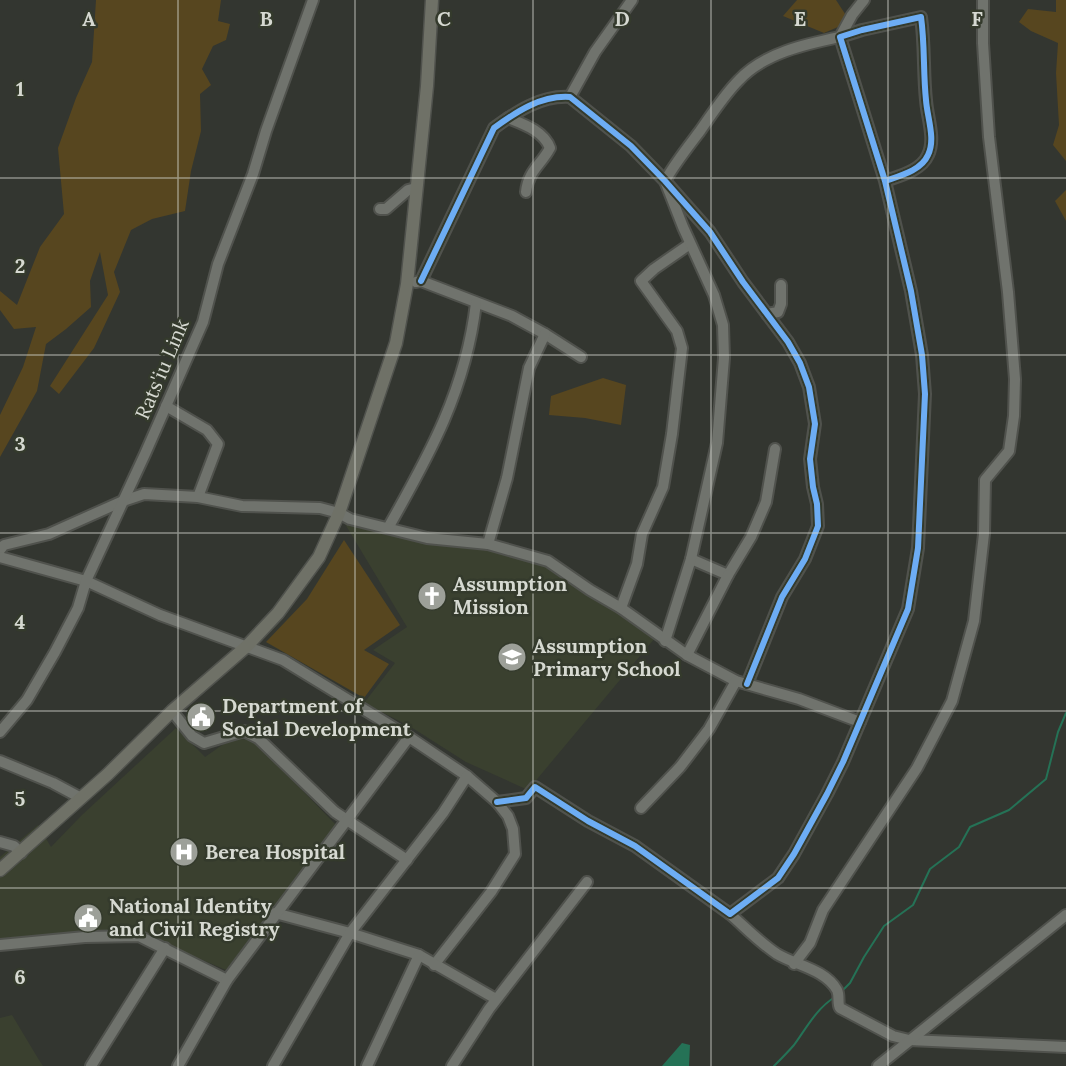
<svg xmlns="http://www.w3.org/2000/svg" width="1066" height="1066" viewBox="0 0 1066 1066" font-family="Lora,serif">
	<rect width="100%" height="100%" fill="#333630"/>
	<!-- built -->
	<g fill="#3a402f">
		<path d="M345 524 426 541 492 549 548 566 655 638 528 790 466 762 411 727 364 703 395 663 373 650 407 627Z"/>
		<path d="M176 728 205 757 225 743 241 739 254 741 337 826 226 970 191 955 131 927 129 941 119 943 17 944 0 947V857L38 825 51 847 82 815Z"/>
		<path d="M12 1015 39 1060 43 1066H0V1018Z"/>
	</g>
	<!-- green -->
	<g fill="#57461f">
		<path d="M96 0H221L218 21 230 24 226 40 213 46 202 69 211 85 200 94 201 131 191 171 185 211 152 219 131 230 114 272 120 292 94 348 59 394 50 386 108 295 100 252 90 281 91 307 66 329 46 344 37 391 0 457V415L23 367 36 327 14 329 0 310V291L17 305 40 247 64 214 58 148 76 98 92 62Z"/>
		<path d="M797 0H836L849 20 838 27 824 33 783 16Z"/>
		<path d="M1056 0H1066V161L1053 145 1059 125 1056 73 1058 43 1031 31 1019 22 1028 9 1056 12Z"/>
		<path d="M1066 190V221L1055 201Z"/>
		<path d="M603 378 626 385 621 425 585 418 549 415 551 396Z"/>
		<path d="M344 540 400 625 364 650 389 664 364 698 266 642 307 599Z"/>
	</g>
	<!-- water -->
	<path fill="#257256" d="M682 1043 690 1045 689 1066H662Z"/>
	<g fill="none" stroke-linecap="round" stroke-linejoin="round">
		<!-- stream -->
		<g stroke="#257256" stroke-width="2">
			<path d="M842 991 850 983 864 957 884 926 913 905 930 869 959 847 970 827 1009 810 1046 779 1058 732 1066 713"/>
			<path d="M774 1066C781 1059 788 1052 794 1045 807 1027 817 1008 835 997"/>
		</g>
		<!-- minor casing -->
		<g stroke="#50524d" stroke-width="14">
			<g id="minor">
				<path d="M570 97 595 52 632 0"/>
				<path d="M508 118C523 124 544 131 550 148 541 165 528 171 526 192"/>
				<path d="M380 209H386L408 190 416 188"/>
				<path d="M421 281 494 128C516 112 541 95 570 97L631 146 665 181 710 232 743 282 788 342 800 363 809 387 815 424 810 459 813 487 817 504 818 526 805 559 782 597 747 684"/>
				<path d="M416 282 421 281 512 316 545 334 581 357"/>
				<path d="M767 314 778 312 781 304V285"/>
				<path d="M166 406 207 430 218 444 198 497"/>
				<path d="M388 528C430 454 466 389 476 303"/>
				<path d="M488 544 507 478 529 368 545 334"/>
				<path d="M0 550 4 545 49 534 123 501 144 494 198 497 242 506 320 508 339 513 350 519 427 538 488 544 548 561 590 590 621 608 687 655 736 681 799 699 860 722"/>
				<path d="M0 557 86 581 160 615 283 660 409 737 467 776 497 802 508 816 513 829 515 854 491 892 434 965"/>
				<path d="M691 559 728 575 751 537 766 502 775 449"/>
				<path d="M621 608 637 564 642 534 663 487 672 434 682 348 677 331 641 281 654 269 690 244"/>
				<path d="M665 641 691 559 717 443 724 358 723 325 714 295 683 227 665 181C675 163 688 147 700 131 712 114 724 95 739 80 764 53 806 44 840 37L852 15 864 0"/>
				<path d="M687 655 728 575"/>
				<path d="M172 711 192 736 204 743 244 731 258 738 335 812 407 860"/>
				<path d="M0 732 27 700 55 652 78 608 86 581 145 454 203 322 218 264 253 174 266 131 313 0"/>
				<path d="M0 761 53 783 81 798"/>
				<path d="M497 802 526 798 535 787 588 821 635 846 730 914 778 878 794 854 827 794 843 762 908 609 918 548 925 394 922 355 911 291 885 181 840 37 862 30 921 17C925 45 923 72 926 100 927 117 936 139 928 155 921 171 899 176 885 181"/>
				<path d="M641 808 680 767 709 729 736 681"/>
				<path d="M0 842 14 846 21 853"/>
				<path d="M275 913 350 933 419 955 496 999"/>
				<path d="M730 914C745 927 759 942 777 954 795 965 825 969 837 990 840 996 837 1003 840 1008L893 1036 909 1040 1066 1047"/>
				<path d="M0 945 85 937 139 936 227 980"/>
				<path d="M794 964 810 943 823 910 917 768 952 701 974 621 984 534 985 480 1009 451 1014 416 1015 379 1008 292 989 137 983 43V0"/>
				<path d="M91 1066 165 948"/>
				<path d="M178 1066 227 980 409 737"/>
				<path d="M273 1066 350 933 443 813 467 776"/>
				<path d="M367 1066 419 955"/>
				<path d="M452 1066 489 1009 587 882"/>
				<path d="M878 1066 1066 915"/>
			</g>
		</g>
		<!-- major casing -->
		<g stroke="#50524d" stroke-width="15">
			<path id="major" d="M0 870 108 774 172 711 247 646 278 613 319 557 339 513 396 343 407 284 427 86 432 0"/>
		</g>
		<!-- minor -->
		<use href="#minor" stroke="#70736d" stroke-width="10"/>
		<!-- major -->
		<use href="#major" stroke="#6f7167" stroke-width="12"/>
		<!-- cycleway casing -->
		<g stroke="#343a2c" stroke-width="10">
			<g id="cycleway">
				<path d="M421 281 494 128C516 112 541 95 570 97L631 146 665 181 710 232 743 282 788 342 800 363 809 387 815 424 810 459 813 487 817 504 818 526 805 559 782 597 747 684"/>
				<path d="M497 802 526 798 535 787 588 821 635 846 730 914 778 878 794 854 827 794 843 762 908 609 918 548 925 394 922 355 911 291 885 181 840 37 862 30 921 17C925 45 923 72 926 100 927 117 936 139 928 155 921 171 899 176 885 181"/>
			</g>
		</g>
		<!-- cycleway -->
		<use href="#cycleway" stroke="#6dadf4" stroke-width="6"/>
	</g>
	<!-- grid -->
	<path fill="none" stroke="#d6d9d1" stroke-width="1.5" stroke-opacity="0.55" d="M178 0V1066M355 0V1066M533 0V1066M711 0V1066M888 0V1066M0 178H1066M0 355H1066M0 533H1066M0 711H1066M0 888H1066"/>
	<!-- icons -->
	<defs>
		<g id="church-disc" transform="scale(1.5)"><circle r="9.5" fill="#9da099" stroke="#343a2c"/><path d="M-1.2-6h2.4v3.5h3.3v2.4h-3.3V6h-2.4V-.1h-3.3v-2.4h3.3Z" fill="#fff"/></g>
		<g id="school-disc" transform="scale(1.5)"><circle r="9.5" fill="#9da099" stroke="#343a2c"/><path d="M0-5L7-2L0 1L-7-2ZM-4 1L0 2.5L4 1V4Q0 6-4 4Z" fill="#fff"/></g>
		<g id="civic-disc" transform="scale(1.5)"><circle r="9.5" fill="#9da099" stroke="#343a2c"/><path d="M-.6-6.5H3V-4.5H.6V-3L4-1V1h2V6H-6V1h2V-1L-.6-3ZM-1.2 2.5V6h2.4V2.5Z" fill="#fff"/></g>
		<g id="hospital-disc" transform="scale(1.5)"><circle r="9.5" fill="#9da099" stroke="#343a2c"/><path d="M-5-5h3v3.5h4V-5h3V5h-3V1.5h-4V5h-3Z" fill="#fff"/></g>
	</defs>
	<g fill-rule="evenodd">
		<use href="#church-disc" x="432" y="596"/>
		<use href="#school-disc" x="512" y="657"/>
		<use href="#civic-disc" x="201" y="717"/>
		<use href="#hospital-disc" x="184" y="852"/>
		<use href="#civic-disc" x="88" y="918"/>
	</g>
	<g text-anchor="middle" stroke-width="5" stroke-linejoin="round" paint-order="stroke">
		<!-- street labels -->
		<g font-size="20" fill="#d6d9d1" stroke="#343a2c">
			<text transform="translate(162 369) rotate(-67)" y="7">Rats'iu Link</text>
		</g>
		<!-- poi labels -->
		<g font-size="20" font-weight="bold" fill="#d6d9d1" stroke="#343a2c" text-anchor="start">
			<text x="453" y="591">Assumption<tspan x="453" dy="23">Mission</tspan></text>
			<text x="533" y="653">Assumption<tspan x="533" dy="23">Primary School</tspan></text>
			<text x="222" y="713">Department of<tspan x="222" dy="23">Social Development</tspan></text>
			<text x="205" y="859">Berea Hospital</text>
			<text x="109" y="913">National Identity<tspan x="109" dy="23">and Civil Registry</tspan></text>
		</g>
	</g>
	<g font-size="20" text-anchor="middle" font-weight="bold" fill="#d6d9d1" stroke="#343a2c" stroke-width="5" stroke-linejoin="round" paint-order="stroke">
		<text x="89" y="26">A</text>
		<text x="266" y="26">B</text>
		<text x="444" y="26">C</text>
		<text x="622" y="26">D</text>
		<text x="800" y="26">E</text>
		<text x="977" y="26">F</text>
		<text x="20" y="96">1</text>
		<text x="20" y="273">2</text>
		<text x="20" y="451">3</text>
		<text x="20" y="629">4</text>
		<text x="20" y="806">5</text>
		<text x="20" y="984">6</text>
	</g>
</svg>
